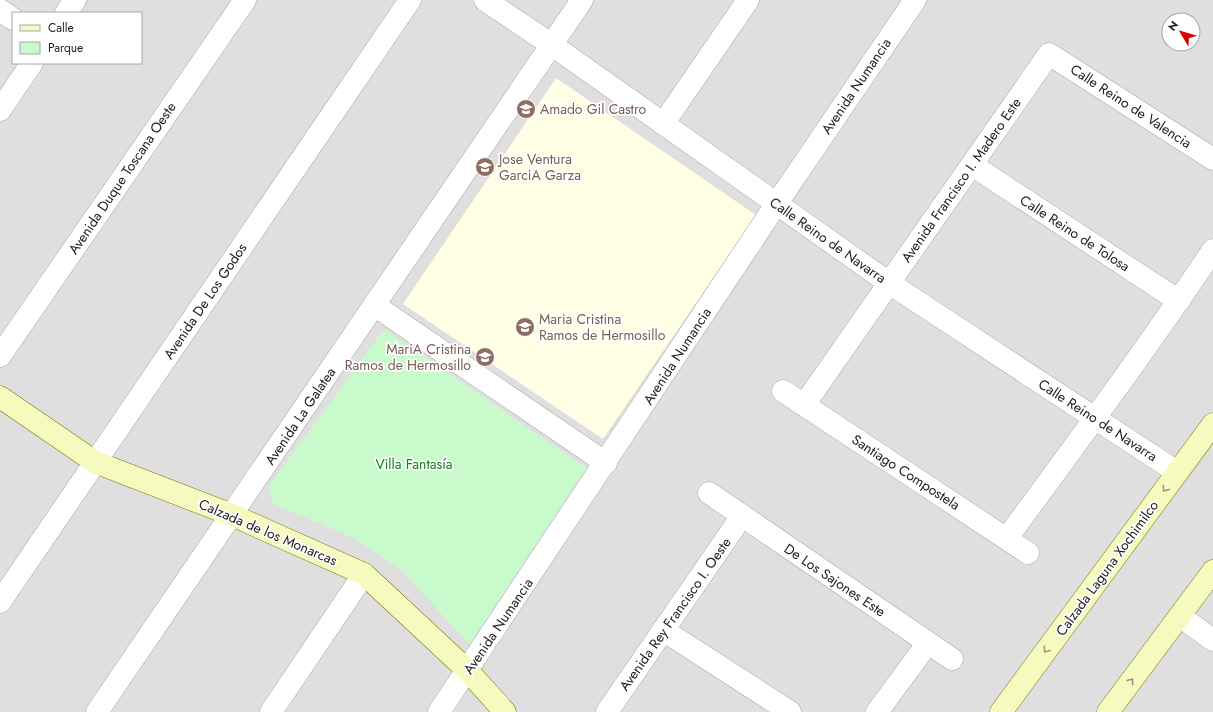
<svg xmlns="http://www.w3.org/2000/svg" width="1213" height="712" viewBox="0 0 1213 712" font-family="Jost,sans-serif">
	<rect width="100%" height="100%" fill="#f2efe9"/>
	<!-- residential -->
	<path fill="#e0dfdf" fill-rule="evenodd" d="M0 0H1213V712H0ZM13 13H141V63H13ZM1169 20H1193V44H1169Z"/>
	<!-- education -->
	<path fill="#ffffe5" d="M556 78 756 215 603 439 403 304Z"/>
	<!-- park -->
	<path fill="#c8facc" d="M384 329 587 468 472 647 403 572 354 538 273 504 269 486Z"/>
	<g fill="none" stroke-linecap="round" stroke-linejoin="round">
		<!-- street casing -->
		<g stroke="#a9a9a9" stroke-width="23">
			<g id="street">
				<path d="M485 0 552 45 889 283 1177 472"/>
				<path d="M0 10 13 19"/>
				<path d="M66 13 75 0"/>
				<path d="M0 110 32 63"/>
				<path d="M663 124 748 0"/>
				<path d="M972 165 1179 301"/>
				<path d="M374 305 606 463"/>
				<path d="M0 356 245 0"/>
				<path d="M783 391 1028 553"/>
				<path d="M804 405 1049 54 1213 159"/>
				<path d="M709 493 952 659"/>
				<path d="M1007 538C1077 443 1147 348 1213 250"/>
				<path d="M0 602 410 0"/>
				<path d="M1180 616 1213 640"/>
				<path d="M663 630 790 712"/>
				<path d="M97 712 582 0"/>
				<path d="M271 712 364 574"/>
				<path d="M439 712 777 203 915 0"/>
				<path d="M607 712 742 516"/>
				<path d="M877 712 928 643"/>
			</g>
		</g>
		<!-- secondary casing -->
		<g stroke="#707d05" stroke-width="23">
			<g id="secondary">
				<path d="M0 397 95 462 232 515 364 574 468 671 505 712"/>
				<path d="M1001 712 1213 424"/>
				<path d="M1108 712 1213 571"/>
			</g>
		</g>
		<!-- street -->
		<use href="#street" stroke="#fff" stroke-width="22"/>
		<!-- secondary -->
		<use href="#secondary" stroke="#f7fabf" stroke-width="22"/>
	</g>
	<!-- one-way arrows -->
	<defs><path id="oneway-chevron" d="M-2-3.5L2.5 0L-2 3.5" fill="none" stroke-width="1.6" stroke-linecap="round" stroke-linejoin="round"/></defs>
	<g stroke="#979978">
		<use href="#oneway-chevron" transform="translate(1165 489) rotate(126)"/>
		<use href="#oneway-chevron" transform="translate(1046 650) rotate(126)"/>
		<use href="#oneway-chevron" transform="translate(1131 681) rotate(-53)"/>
	</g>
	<!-- icons -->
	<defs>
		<g id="school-disc" transform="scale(1)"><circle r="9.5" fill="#8d6e63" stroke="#fff"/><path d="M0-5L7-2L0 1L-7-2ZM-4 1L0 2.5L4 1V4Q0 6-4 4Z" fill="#fff"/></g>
	</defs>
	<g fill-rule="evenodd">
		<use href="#school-disc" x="526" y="109"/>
		<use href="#school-disc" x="485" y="167"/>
		<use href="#school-disc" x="525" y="327"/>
		<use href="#school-disc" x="485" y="357"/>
	</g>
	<g text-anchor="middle" stroke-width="3.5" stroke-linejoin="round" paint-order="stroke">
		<!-- street labels -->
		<g font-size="14" fill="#222" stroke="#fff">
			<text transform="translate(856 86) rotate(-56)" y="5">Avenida Numancia</text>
			<text transform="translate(1131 106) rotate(33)" y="5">Calle Reino de Valencia</text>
			<text transform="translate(122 178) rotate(-56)" y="5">Avenida Duque Toscana Oeste</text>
			<text transform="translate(961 180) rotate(-55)" y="5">Avenida Francisco I. Madero Este</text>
			<text transform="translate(1075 233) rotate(33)" y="5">Calle Reino de Tolosa</text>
			<text transform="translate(828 240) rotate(35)" y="5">Calle Reino de Navarra</text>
			<text transform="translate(205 301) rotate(-56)" y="5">Avenida De Los Godos</text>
			<text transform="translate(677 356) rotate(-57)" y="5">Avenida Numancia</text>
			<text transform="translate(300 416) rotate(-56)" y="5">Avenida La Galatea</text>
			<text transform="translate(1098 420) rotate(33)" y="5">Calle Reino de Navarra</text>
			<text transform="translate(906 472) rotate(33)" y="5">Santiago Compostela</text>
			<text transform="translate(268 532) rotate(23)" y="5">Calzada de los Monarcas</text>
			<text transform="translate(1107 568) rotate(-54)" y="5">Calzada Laguna Xochimilco</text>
			<text transform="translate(835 580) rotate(34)" y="5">De Los Sajones Este</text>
			<text transform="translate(675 614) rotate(-55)" y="5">Avenida Rey Francisco I. Oeste</text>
			<text transform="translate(498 626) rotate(-56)" y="5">Avenida Numancia</text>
		</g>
		<!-- education labels -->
		<g font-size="14" fill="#785e54" stroke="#fff" text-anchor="start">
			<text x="540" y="114">Amado Gil Castro</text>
			<text x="499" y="164">Jose Ventura<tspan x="499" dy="16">GarciA Garza</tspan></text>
			<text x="539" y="324">Maria Cristina<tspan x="539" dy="16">Ramos de Hermosillo</tspan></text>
			<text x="471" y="354" text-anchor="end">MariA Cristina<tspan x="471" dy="16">Ramos de Hermosillo</tspan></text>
		</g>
		<!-- park labels -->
		<g font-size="14" fill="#0c8416" stroke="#fff">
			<text x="414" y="469">Villa Fantasía</text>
		</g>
	</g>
	<!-- legend -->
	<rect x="12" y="12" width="130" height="52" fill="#ffffff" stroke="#a7a7a7"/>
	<rect x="20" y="25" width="20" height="6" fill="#f7fabf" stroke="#a7a7a7"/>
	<text x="48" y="32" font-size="12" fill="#222222">Calle</text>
	<rect x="20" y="42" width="20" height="12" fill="#c8facc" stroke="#a7a7a7"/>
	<text x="48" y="52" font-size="12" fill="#222222">Parque</text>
	<!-- north arrow -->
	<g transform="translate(1181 32) rotate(308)"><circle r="19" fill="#ffffff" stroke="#a7a7a7"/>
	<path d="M0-3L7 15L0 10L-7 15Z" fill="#d40000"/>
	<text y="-6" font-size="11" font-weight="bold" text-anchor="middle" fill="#222222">N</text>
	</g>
</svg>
